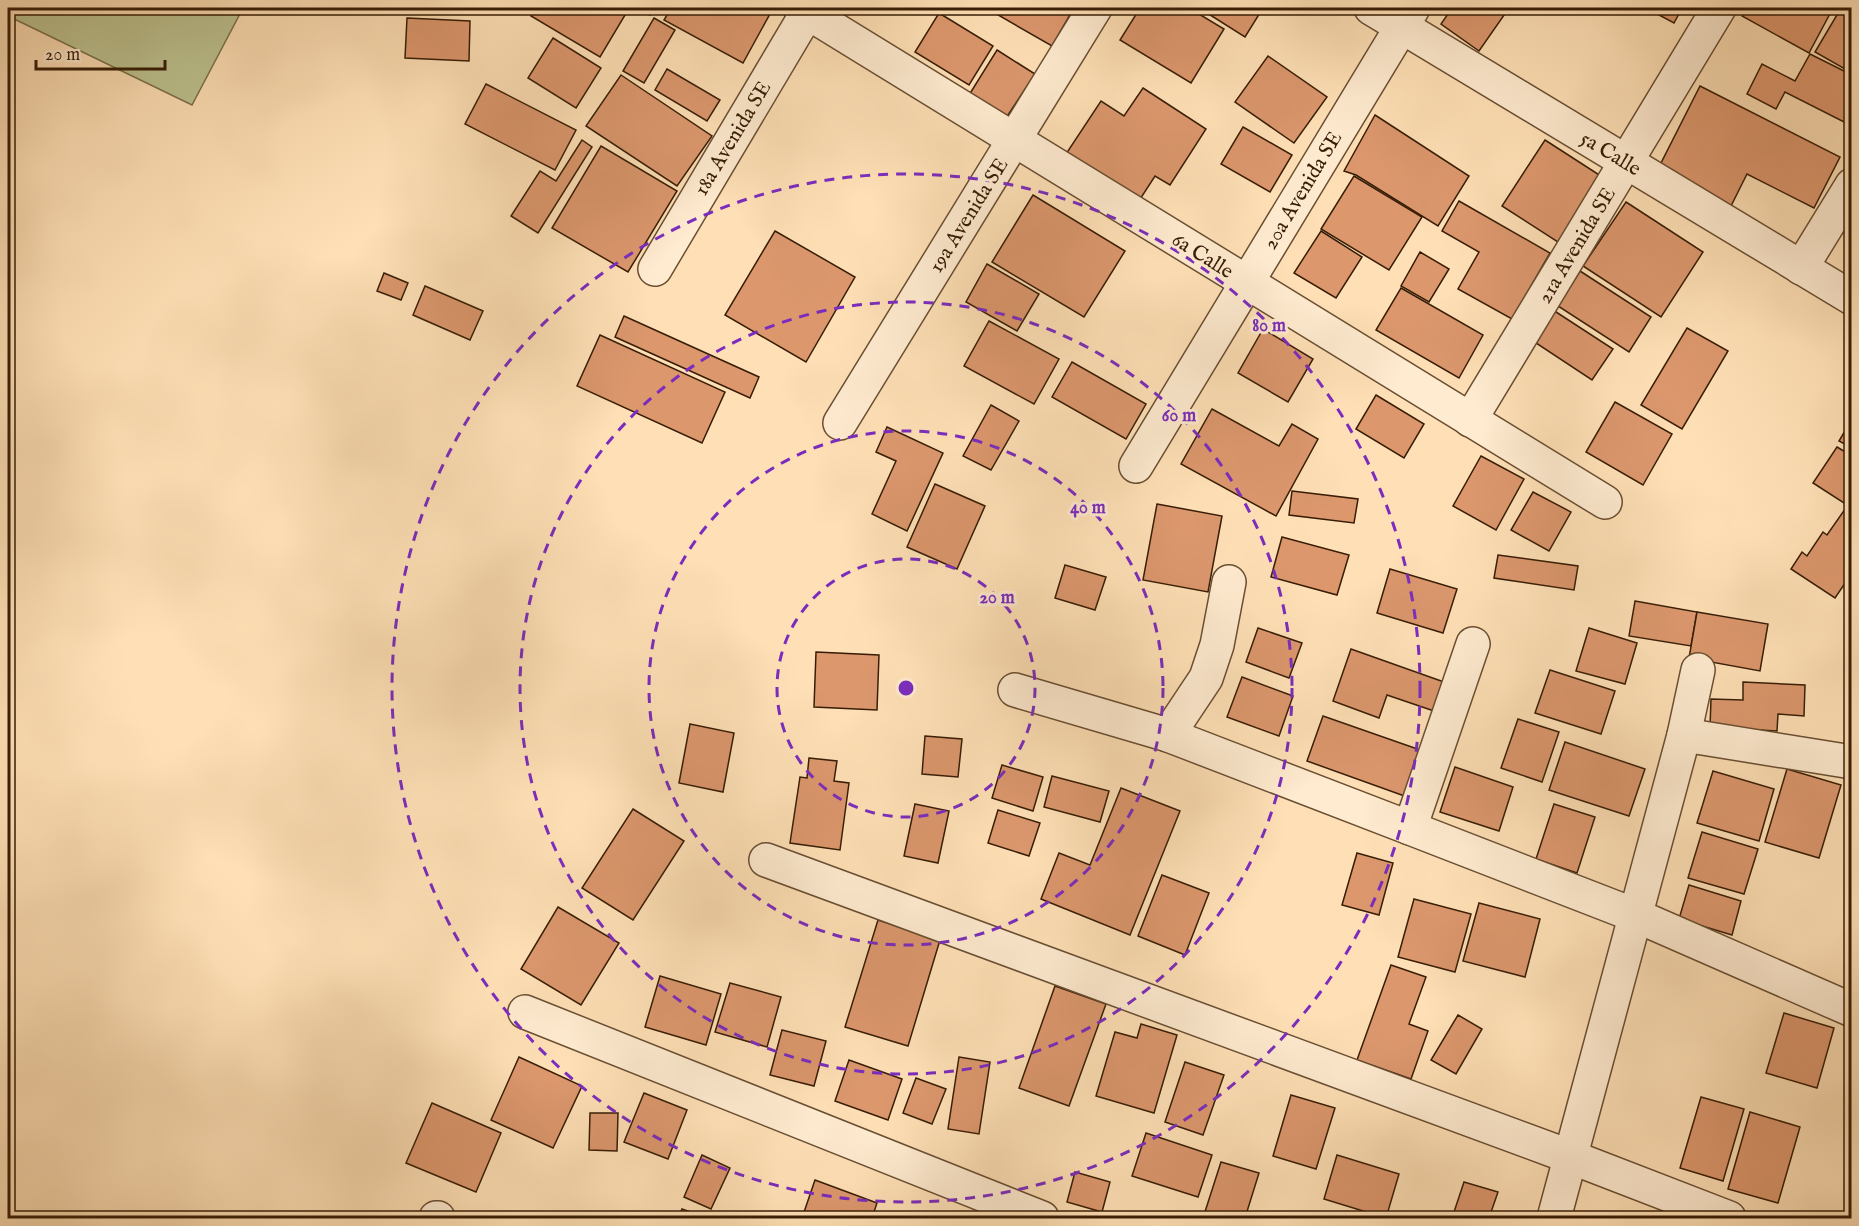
<svg xmlns="http://www.w3.org/2000/svg" width="1859" height="1226" viewBox="0 0 1859 1226" font-family="'IM FELL English',serif">
	<rect width="100%" height="100%" fill="#ffe0b6"/>
	<filter id="stains"><feTurbulence type="fractalNoise" baseFrequency=".00333" numOctaves="4"/><feColorMatrix values="0 0 0 0 .2 0 0 0 0 .09 0 0 0 0 .02 0 0 0 .5 -.17"/></filter>
	<radialGradient id="worn" r=".72"><stop offset=".6" stop-color="#630" stop-opacity="0"/><stop offset="1" stop-color="#630" stop-opacity=".3"/></radialGradient>
	<!-- green -->
	<path fill="#bdc391" stroke="#7a704c" stroke-width="1.5" d="M8 8H243L192 105 8 16Z"/>
	<!-- building -->
	<g fill="#dc976d" stroke="#371d06" stroke-width="1.5">
		<path d="M536 8H611L625 15 600 57 531 16Z"/>
		<path d="M636 8H654L650 15Z"/>
		<path d="M671 8H762L771 12 743 63 664 20Z"/>
		<path d="M986 8H1074L1052 46Z"/>
		<path d="M1140 8H1189L1224 29 1191 83 1120 40Z"/>
		<path d="M1199 8H1263L1245 37Z"/>
		<path d="M1452 8H1509L1479 51 1441 24Z"/>
		<path d="M1646 8H1682L1674 23Z"/>
		<path d="M1747 8H1833L1809 53 1742 16Z"/>
		<path d="M1841 8H1852V73L1815 52Z"/>
		<path d="M939 13 993 46 969 85 915 52Z"/>
		<path d="M407 18 470 21 469 61 405 58Z"/>
		<path d="M654 18 675 30 644 83 623 71Z"/>
		<path d="M553 38 601 68 576 108 528 78Z"/>
		<path d="M997 50 1035 74 1006 118 969 95Z"/>
		<path d="M1810 54 1852 75V126L1785 92 1776 109 1747 94 1762 64 1795 81Z"/>
		<path d="M1268 56 1327 97 1294 143 1235 102Z"/>
		<path d="M667 69 720 100 707 121 655 90Z"/>
		<path d="M621 75 712 136 677 186 586 126Z"/>
		<path d="M486 84 576 130 555 170 465 124Z"/>
		<path d="M1700 86 1840 157 1814 208 1747 174 1731 206 1658 169Z"/>
		<path d="M1143 88 1206 129 1170 185 1155 176 1135 207 1062 160 1101 101 1124 116Z"/>
		<path d="M1375 115 1469 176 1438 226 1356 175 1344 171Z"/>
		<path d="M1243 127 1292 155 1270 192 1221 164Z"/>
		<path d="M582 140 592 147 538 233 511 216 540 171 556 181Z"/>
		<path d="M1545 140 1604 178 1561 244 1502 206Z"/>
		<path d="M601 146 677 191 628 272 552 228Z"/>
		<path d="M1354 176 1422 217 1389 270 1321 229Z"/>
		<path d="M1033 195 1125 251 1084 317 992 262Z"/>
		<path d="M1459 201 1550 253 1512 319 1458 289 1479 252 1442 231Z"/>
		<path d="M1626 202 1703 252 1661 317 1583 266Z"/>
		<path d="M775 231 855 277 806 362 725 315Z"/>
		<path d="M1321 231 1362 257 1336 298 1294 273Z"/>
		<path d="M1420 252 1449 269 1429 302 1401 286Z"/>
		<path d="M987 264 1039 294 1017 331 966 302Z"/>
		<path d="M1580 271 1651 317 1629 352 1558 306Z"/>
		<path d="M384 273 408 283 401 300 377 291Z"/>
		<path d="M425 286 483 311 470 340 413 315Z"/>
		<path d="M1401 288 1483 335 1459 378 1376 330Z"/>
		<path d="M1553 310 1613 349 1592 380 1533 341Z"/>
		<path d="M624 316 759 377 750 398 615 337Z"/>
		<path d="M989 321 1059 359 1034 404 964 366Z"/>
		<path d="M1687 328 1728 351 1682 429 1641 405Z"/>
		<path d="M1263 329 1313 359 1288 402 1238 373Z"/>
		<path d="M600 335 725 392 702 443 577 386Z"/>
		<path d="M1072 362 1146 404 1126 439 1052 397Z"/>
		<path d="M1376 395 1424 424 1404 458 1356 429Z"/>
		<path d="M1615 402 1672 434 1643 485 1586 452Z"/>
		<path d="M991 405 1019 421 991 470 963 456Z"/>
		<path d="M1212 409 1279 446 1292 424 1318 439 1276 516 1181 464Z"/>
		<path d="M1852 419V448L1839 441Z"/>
		<path d="M887 427 943 453 907 531 872 514 896 461 876 452Z"/>
		<path d="M1837 447 1852 456V492L1844 503 1813 483Z"/>
		<path d="M1481 456 1524 479 1496 530 1453 506Z"/>
		<path d="M935 484 985 506 957 569 907 547Z"/>
		<path d="M1292 491 1358 499 1354 523 1289 515Z"/>
		<path d="M1533 492 1571 512 1549 551 1511 530Z"/>
		<path d="M1850 502 1852 503V573L1835 598 1791 569 1802 552 1807 556 1823 532 1827 535Z"/>
		<path d="M1157 504 1222 516 1208 592 1143 580Z"/>
		<path d="M1282 537 1349 555 1337 595 1271 577Z"/>
		<path d="M1498 555 1578 566 1574 590 1494 578Z"/>
		<path d="M1065 565 1106 577 1095 610 1055 598Z"/>
		<path d="M1390 569 1457 589 1443 633 1377 613Z"/>
		<path d="M1635 601 1697 612 1691 646 1629 636Z"/>
		<path d="M1697 612 1768 624 1760 671 1689 658Z"/>
		<path d="M1258 628 1302 643 1289 678 1246 662Z"/>
		<path d="M1589 628 1637 643 1625 684 1576 671Z"/>
		<path d="M1351 649 1444 682 1434 711 1387 695 1379 718 1333 701Z"/>
		<path d="M816 652 879 655 877 710 814 707Z"/>
		<path d="M1550 670 1615 691 1601 734 1535 713Z"/>
		<path d="M1242 677 1293 696 1279 736 1227 717Z"/>
		<path d="M1743 682 1805 685 1804 716 1778 714 1777 731 1710 727 1711 699 1743 700Z"/>
		<path d="M1323 716 1426 752 1410 798 1307 761Z"/>
		<path d="M1518 719 1559 732 1542 782 1501 768Z"/>
		<path d="M690 724 734 733 723 792 679 783Z"/>
		<path d="M925 736 962 739 958 777 922 774Z"/>
		<path d="M1565 742 1645 769 1629 816 1549 790Z"/>
		<path d="M809 758 837 761 834 781 849 783 840 850 790 843 800 777 807 778Z"/>
		<path d="M1002 765 1043 777 1033 811 992 798Z"/>
		<path d="M1455 767 1513 787 1499 831 1440 812Z"/>
		<path d="M1787 769 1841 785 1819 858 1765 842Z"/>
		<path d="M1713 771 1774 789 1759 841 1697 823Z"/>
		<path d="M1052 776 1109 791 1100 822 1044 807Z"/>
		<path d="M1121 788 1180 811 1130 935 1041 899 1059 853 1090 865Z"/>
		<path d="M915 804 949 811 938 863 904 856Z"/>
		<path d="M1554 804 1595 817 1577 873 1536 859Z"/>
		<path d="M633 809 684 841 633 920 582 888Z"/>
		<path d="M998 810 1040 823 1029 856 988 843Z"/>
		<path d="M1702 832 1758 849 1744 894 1688 878Z"/>
		<path d="M1357 853 1393 863 1379 915 1342 905Z"/>
		<path d="M1162 875 1209 893 1185 955 1138 936Z"/>
		<path d="M1689 885 1741 901 1732 935 1679 919Z"/>
		<path d="M1414 899 1471 914 1455 972 1398 957Z"/>
		<path d="M1479 903 1540 919 1525 977 1463 961Z"/>
		<path d="M558 907 619 943 581 1005 521 969Z"/>
		<path d="M878 920 940 940 908 1046 845 1027Z"/>
		<path d="M1391 965 1426 977 1409 1024 1428 1031 1411 1079 1357 1060Z"/>
		<path d="M660 976 721 994 706 1045 645 1027Z"/>
		<path d="M730 983 781 997 767 1047 715 1032Z"/>
		<path d="M1055 986 1106 1004 1069 1106 1019 1088Z"/>
		<path d="M1784 1013 1834 1028 1817 1088 1766 1073Z"/>
		<path d="M1458 1015 1482 1029 1456 1074 1431 1060Z"/>
		<path d="M1141 1024 1177 1035 1154 1113 1096 1096 1115 1032 1137 1038Z"/>
		<path d="M782 1030 826 1041 814 1086 770 1075Z"/>
		<path d="M519 1057 582 1086 553 1148 491 1120Z"/>
		<path d="M959 1057 990 1062 979 1134 948 1129Z"/>
		<path d="M849 1060 902 1079 888 1120 835 1101Z"/>
		<path d="M1185 1062 1224 1075 1203 1135 1165 1122Z"/>
		<path d="M916 1078 946 1089 932 1124 903 1113Z"/>
		<path d="M644 1093 687 1110 668 1159 624 1142Z"/>
		<path d="M1291 1095 1335 1108 1316 1169 1273 1156Z"/>
		<path d="M1701 1097 1744 1109 1723 1181 1680 1168Z"/>
		<path d="M432 1103 501 1133 476 1192 406 1163Z"/>
		<path d="M1750 1112 1800 1127 1778 1203 1728 1189Z"/>
		<path d="M590 1113H618L617 1151 589 1150Z"/>
		<path d="M1146 1133 1212 1155 1198 1197 1132 1176Z"/>
		<path d="M702 1155 730 1168 711 1209 684 1197Z"/>
		<path d="M1337 1155 1399 1174 1386 1218 1324 1199Z"/>
		<path d="M1221 1162 1259 1173 1245 1218H1203Z"/>
		<path d="M1075 1172 1110 1182 1102 1212 1067 1202Z"/>
		<path d="M815 1180 877 1203 872 1218H802Z"/>
		<path d="M1464 1182 1498 1192 1489 1218H1452Z"/>
		<path d="M682 1209 708 1218H678Z"/>
		<path d="M539 1212 566 1214 565 1218H538Z"/>
		<path d="M943 1213 957 1218H941Z"/>
	</g>
	<g fill="none" stroke-linecap="round" stroke-linejoin="round">
		<!-- minor casing -->
		<g stroke="#694e32" stroke-width="36">
			<g id="minor">
				<path d="M800 8 1605 502"/>
				<path d="M1371 8 1852 298"/>
				<path d="M1801 268 1852 185"/>
				<path d="M655 269 810 8"/>
				<path d="M1470 420 1719 8"/>
				<path d="M840 423 1095 8"/>
				<path d="M1136 466 1413 8"/>
				<path d="M1015 690 1168 735 1410 828 1637 916 1852 1010"/>
				<path d="M1168 735 1206 678 1217 645 1229 582"/>
				<path d="M1684 735 1698 670"/>
				<path d="M1410 828 1473 644"/>
				<path d="M766 860 1571 1157 1729 1218"/>
				<path d="M525 1012 1042 1218"/>
				<path d="M436 1218H438"/>
				<path d="M1554 1218 1684 735 1852 762"/>
			</g>
		</g>
		<!-- minor -->
		<use href="#minor" stroke="#ffebd0" stroke-width="33"/>
	</g>
	<!-- distance rings -->
	<g fill="none" stroke="#7b2cbf" stroke-width="3" stroke-dasharray="10 8">
		<circle cx="906" cy="688" r="129"/>
		<circle cx="906" cy="688" r="257"/>
		<circle cx="906" cy="688" r="386"/>
		<circle cx="906" cy="688" r="514"/>
	</g>
	<g text-anchor="middle" stroke-width="6" stroke-linejoin="round" paint-order="stroke">
		<!-- street labels -->
		<g font-size="21" fill="#371d06" stroke="#ffebd0">
			<text transform="translate(732 138) rotate(-59)" y="7">18a Avenida SE</text>
			<text transform="translate(1611 153) rotate(31)" y="7">5a Calle</text>
			<text transform="translate(1302 190) rotate(-59)" y="7">20a Avenida SE</text>
			<text transform="translate(968 215) rotate(-58)" y="7">19a Avenida SE</text>
			<text transform="translate(1576 245) rotate(-59)" y="7">21a Avenida SE</text>
			<text transform="translate(1203 255) rotate(32)" y="7">6a Calle</text>
		</g>
	</g>
	<circle cx="906" cy="688" r="9" fill="#7b2cbf" stroke="#ffebd0" stroke-width="3"/>
	<g font-size="18" text-anchor="middle" font-weight="bold" fill="#7b2cbf" stroke="#ffebd0" stroke-width="6" stroke-linejoin="round" paint-order="stroke">
		<text x="1269" y="331">80 m</text>
		<text x="1179" y="421">60 m</text>
		<text x="1088" y="513">40 m</text>
		<text x="997" y="603">20 m</text>
	</g>
	<!-- margin -->
	<rect width="1859" height="1226" fill="none" stroke="#ffe0b6" stroke-width="30"/>
	<rect x="9" y="9" width="1841" height="1208" fill="none" stroke="#371d06" stroke-width="3"/>
	<rect x="15" y="15" width="1829" height="1196" fill="none" stroke="#371d06" stroke-width="1.5"/>
	<!-- scale -->
	<path d="M36 60v9h129v-9" fill="none" stroke="#371d06" stroke-width="3"/>
	<text x="45" y="60" font-size="18" fill="#371d06" stroke="#ffebd0" stroke-width="4.5" paint-order="stroke">20 m</text>
	<rect width="100%" height="100%" filter="url(#stains)"/>
	<rect width="100%" height="100%" fill="url(#worn)"/>
</svg>
